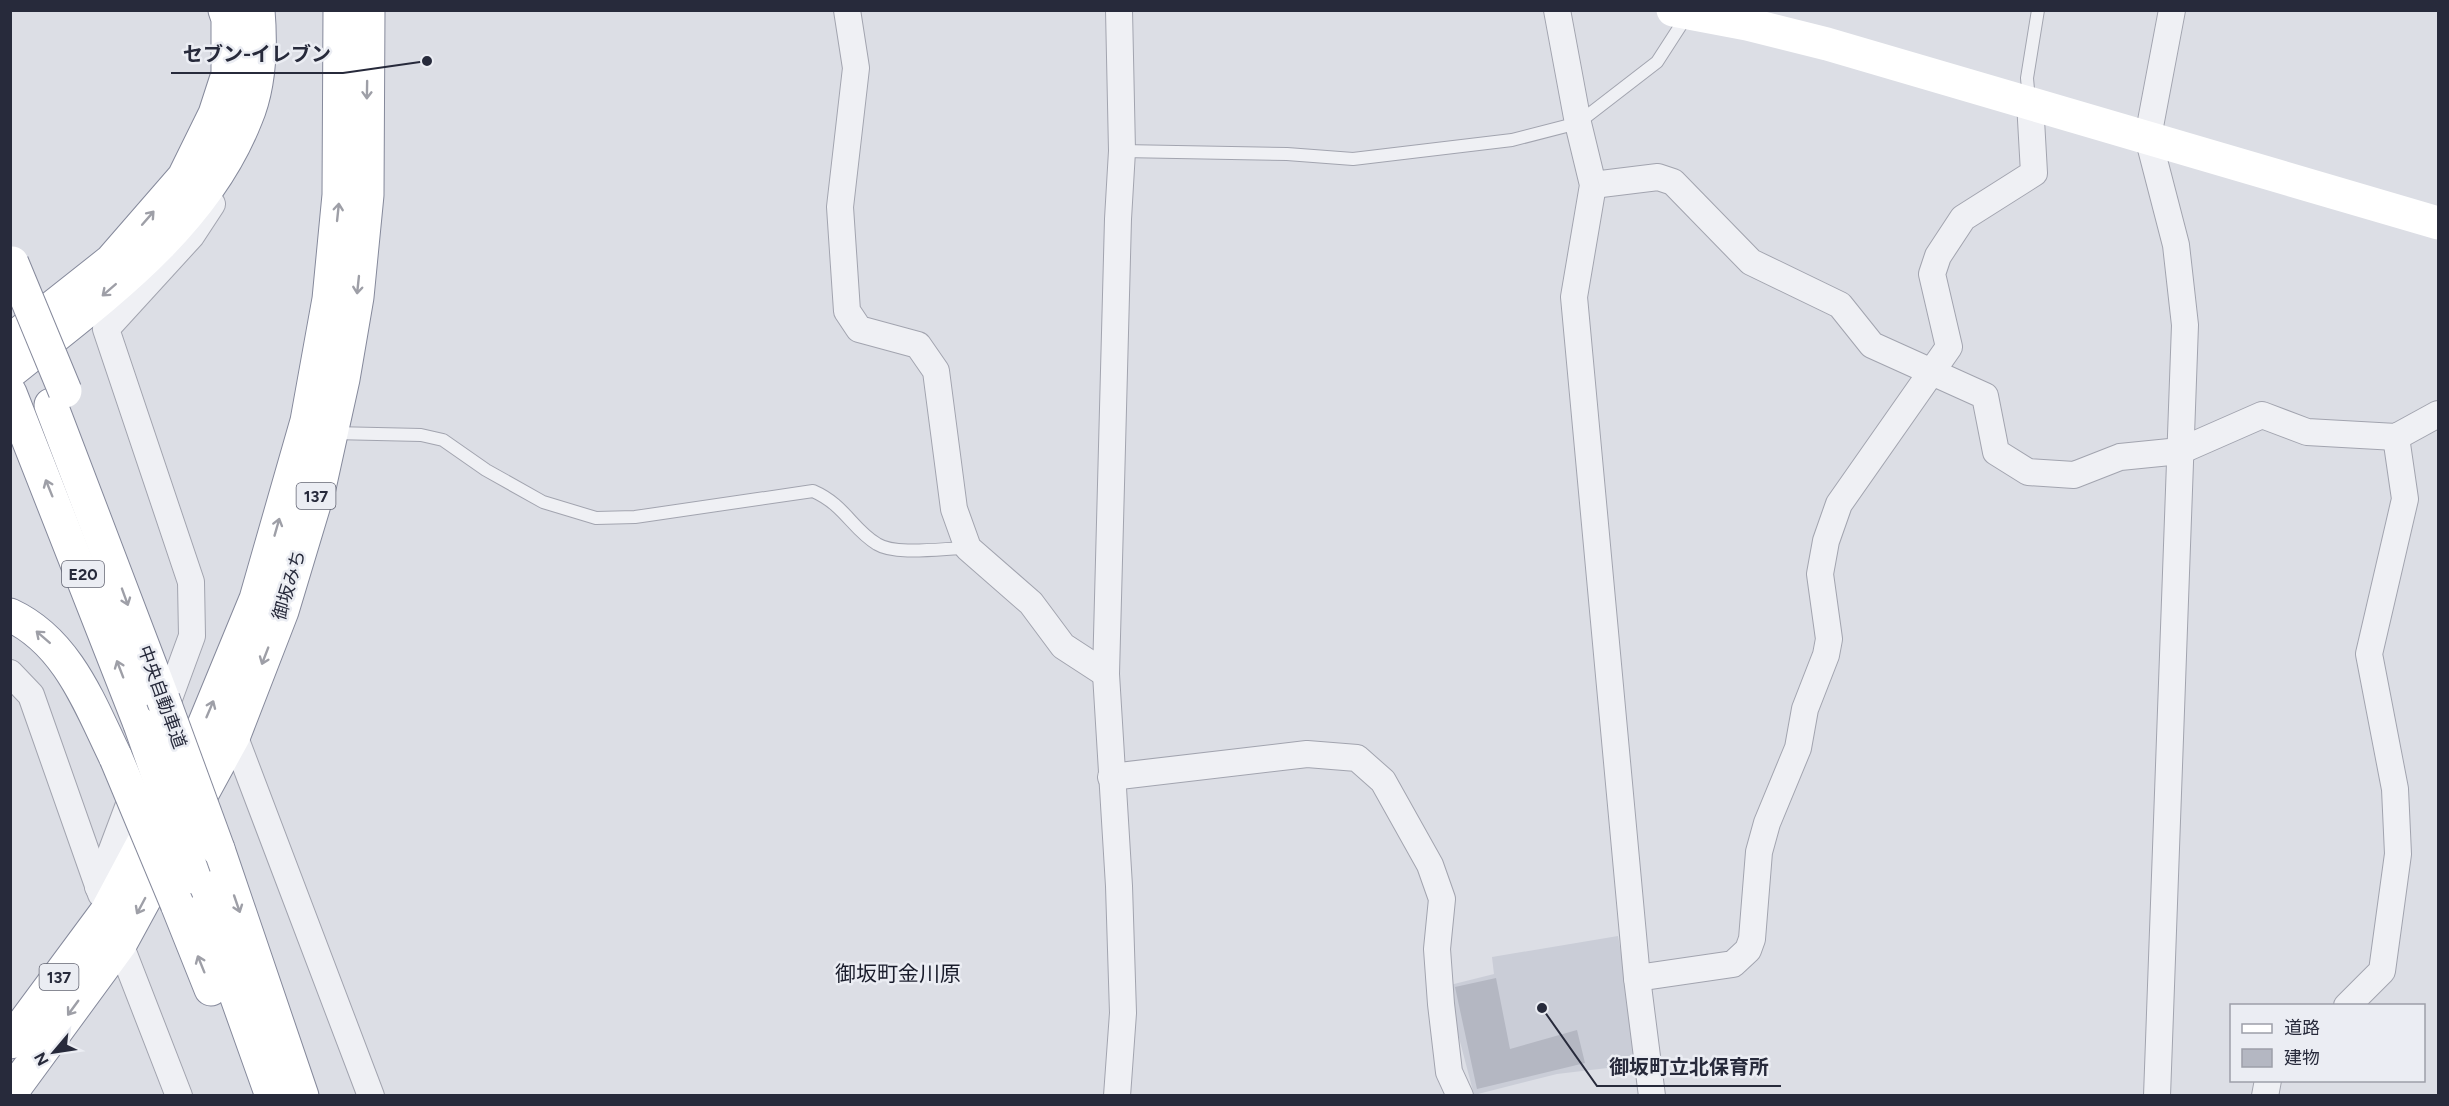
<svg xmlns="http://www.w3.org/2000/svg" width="2449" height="1106" viewBox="0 0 2449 1106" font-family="Figtree,'Noto Sans JP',sans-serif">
	<rect width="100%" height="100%" fill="#dcdee5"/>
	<!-- built -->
	<path fill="#cacdd7" d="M1618 936 1641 1064 1557 1074 1474 1095 1457 1030 1450 985 1494 974 1492 957Z"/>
	<!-- building -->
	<path fill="#b4b7c2" d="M1496 978 1510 1049 1577 1030 1585 1063 1477 1089 1455 987Z"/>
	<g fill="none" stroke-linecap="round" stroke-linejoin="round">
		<!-- lane casing -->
		<g stroke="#a2a4af" stroke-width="14">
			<g id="lane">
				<path d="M2029 101 2027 78 2038 10"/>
				<path d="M1122 151 1287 154 1353 159 1512 140 1578 123 1657 62 1688 14"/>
				<path d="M333 433 421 435 443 440 486 470 543 502 596 518 635 517 813 491C845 505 852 529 877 544 896 556 945 548 968 548"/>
			</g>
		</g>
		<!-- street casing -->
		<g stroke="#a2a4af" stroke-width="28">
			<g id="street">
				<path d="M847 10 856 68 840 207 847 311 859 329 918 345 936 371 954 509 968 548 1031 603 1063 646 1106 674"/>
				<path d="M1557 10 1578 123 1593 185 1574 297 1637 978 1652 1096"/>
				<path d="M1593 185 1658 177 1673 182 1751 262 1840 305 1872 345 1985 396 1996 452 2028 472 2074 475 2120 457 2180 451 2262 415 2307 432 2396 437 2438 414"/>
				<path d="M10 673 31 695 101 894"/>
				<path d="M163 715 192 636 191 582 106 329 191 236 212 204"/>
				<path d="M234 735 371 1096"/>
				<path d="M1111 777 1307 754 1357 758 1383 781 1430 865 1442 899 1437 949 1441 1004 1449 1072 1460 1096"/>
				<path d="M98 887 136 786"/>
				<path d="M115 931 179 1096"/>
				<path d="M1637 978 1733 964 1748 950 1752 939 1759 852 1767 823 1798 748 1805 709 1826 655 1829 639 1820 574 1826 541 1839 504 1949 347 1932 274 1938 256 1963 218 2034 173 2030 102"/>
				<path d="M2347 1006 2382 971 2398 854 2395 789 2369 654 2405 499 2396 437"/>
				<path d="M1117 1096 1123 1013 1119 886 1106 674 1118 219 1122 151 1119 10"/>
				<path d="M2157 1096 2185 325 2176 245 2148 137 2172 10"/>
				<path d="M2265 1096 2268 1080"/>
			</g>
		</g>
		<!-- highway casing -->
		<g stroke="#85899b" stroke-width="35">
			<g id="highway">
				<path d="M10 341 111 261 184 177 215 114 228 74V19L225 10"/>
				<path d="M10 372C99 300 203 228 246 118 260 85 261 46 258 10"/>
				<path d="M10 393 140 724"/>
				<path d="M51 405 163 699"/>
				<path d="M10 615C68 642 90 705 116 758"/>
				<path d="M218 849 302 1096"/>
				<path d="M194 877 272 1096"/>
				<path d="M177 904 211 989"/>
				<path d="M10 1042 107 911 197 742 256 599 307 421 329 299 339 195 340 10"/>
				<path d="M10 1094 120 944 234 735 282 611 319 488 343 379 357 297 367 195 368 10"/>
			</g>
		</g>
		<!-- lane -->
		<use href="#lane" stroke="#eff0f4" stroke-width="12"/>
		<!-- street -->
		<use href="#street" stroke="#eff0f4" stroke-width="26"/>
		<!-- secondary -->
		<path stroke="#fff" stroke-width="33" d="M1673 10 1747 24 1827 44 2438 223"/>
		<!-- highway -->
		<use href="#highway" stroke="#fff" stroke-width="33"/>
		<!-- highway-bridge casing -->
		<g stroke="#85899b" stroke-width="35" stroke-linecap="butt">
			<g id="highway-bridge">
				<path d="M12 263 65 391"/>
				<path d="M163 699 218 849"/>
				<path d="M140 724 194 877"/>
				<path d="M116 758 177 904"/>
			</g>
		</g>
		<!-- highway-bridge -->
		<use href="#highway-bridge" stroke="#fff" stroke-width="33"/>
	</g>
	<!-- one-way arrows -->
	<defs><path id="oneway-shaft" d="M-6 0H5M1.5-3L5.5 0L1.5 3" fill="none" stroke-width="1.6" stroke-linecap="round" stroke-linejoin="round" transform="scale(1.5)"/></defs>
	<g stroke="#9e9fa7">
		<use href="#oneway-shaft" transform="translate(367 90) rotate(91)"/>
		<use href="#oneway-shaft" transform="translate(338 212) rotate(-84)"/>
		<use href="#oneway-shaft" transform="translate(148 218) rotate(-49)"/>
		<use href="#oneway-shaft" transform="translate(358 285) rotate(96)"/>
		<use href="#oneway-shaft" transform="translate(109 290) rotate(139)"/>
		<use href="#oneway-shaft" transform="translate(49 488) rotate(-112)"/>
		<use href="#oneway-shaft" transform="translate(277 527) rotate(-74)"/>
		<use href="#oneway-shaft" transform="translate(125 597) rotate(70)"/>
		<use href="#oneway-shaft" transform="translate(43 637) rotate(-139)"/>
		<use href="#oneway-shaft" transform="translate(265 656) rotate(111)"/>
		<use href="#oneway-shaft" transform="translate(120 669) rotate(-111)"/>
		<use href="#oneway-shaft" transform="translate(210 709) rotate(-67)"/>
		<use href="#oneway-shaft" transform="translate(237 904) rotate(71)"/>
		<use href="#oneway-shaft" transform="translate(141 906) rotate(118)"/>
		<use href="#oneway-shaft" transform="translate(201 964) rotate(-112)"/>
		<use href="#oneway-shaft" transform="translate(73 1008) rotate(126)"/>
	</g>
	<g text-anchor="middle" stroke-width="5" stroke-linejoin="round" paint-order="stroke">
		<!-- shield labels -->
		<g fill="#ebedf3" stroke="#626472" stroke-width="1.5">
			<rect x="296.5" y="483" width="39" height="26" rx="4.5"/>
			<rect x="62" y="561" width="42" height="26" rx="4.5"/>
			<rect x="39.5" y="964" width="39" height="26" rx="4.5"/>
		</g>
		<g font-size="16" font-weight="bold" fill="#272a3b">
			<text x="316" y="502">137</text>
			<text x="83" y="580">E20</text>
			<text x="59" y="983">137</text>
		</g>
		<!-- street labels -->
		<g font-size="18" fill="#272a3b" stroke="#ebedf3">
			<text transform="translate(289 585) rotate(-73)" y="6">御坂みち</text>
			<text transform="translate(162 697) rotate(70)" y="6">中央自動車道</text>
		</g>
		<!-- quarter labels -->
		<g font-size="21" fill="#191c2b" stroke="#ebedf3">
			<text x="898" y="981">御坂町金川原</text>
		</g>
	</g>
	<!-- callouts -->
	<path fill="none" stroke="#272a3b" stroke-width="2" d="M427 61L343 73H171M1542 1008L1597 1086H1781"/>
	<g fill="#272a3b" stroke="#ebedf3" stroke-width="2">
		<circle cx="427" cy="61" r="6"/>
		<circle cx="1542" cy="1008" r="6"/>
	</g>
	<g font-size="20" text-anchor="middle" font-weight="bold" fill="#272a3b" stroke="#ebedf3" stroke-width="5" stroke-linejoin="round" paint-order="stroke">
		<text x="257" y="61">セブン-イレブン</text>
		<text x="1689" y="1074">御坂町立北保育所</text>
	</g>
	<!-- border -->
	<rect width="2449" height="1106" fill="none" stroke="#272a3b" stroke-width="24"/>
	<!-- legend -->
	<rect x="2230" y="1004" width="195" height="78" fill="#ebedf3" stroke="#9d9fa9" stroke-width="1.5"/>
	<rect x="2242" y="1024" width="30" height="9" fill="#ffffff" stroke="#9d9fa9" stroke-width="1.5"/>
	<text x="2284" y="1034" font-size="18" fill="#272a3b">道路</text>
	<rect x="2242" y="1049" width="30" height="18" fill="#b4b7c2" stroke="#9d9fa9" stroke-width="1.5"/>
	<text x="2284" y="1064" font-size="18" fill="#272a3b">建物</text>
	<!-- north arrow -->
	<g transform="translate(54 1052) rotate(241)" stroke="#ebedf3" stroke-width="4.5" paint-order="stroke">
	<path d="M0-4.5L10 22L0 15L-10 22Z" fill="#272a3b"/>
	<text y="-9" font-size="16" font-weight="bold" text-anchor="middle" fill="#272a3b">N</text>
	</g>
</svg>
